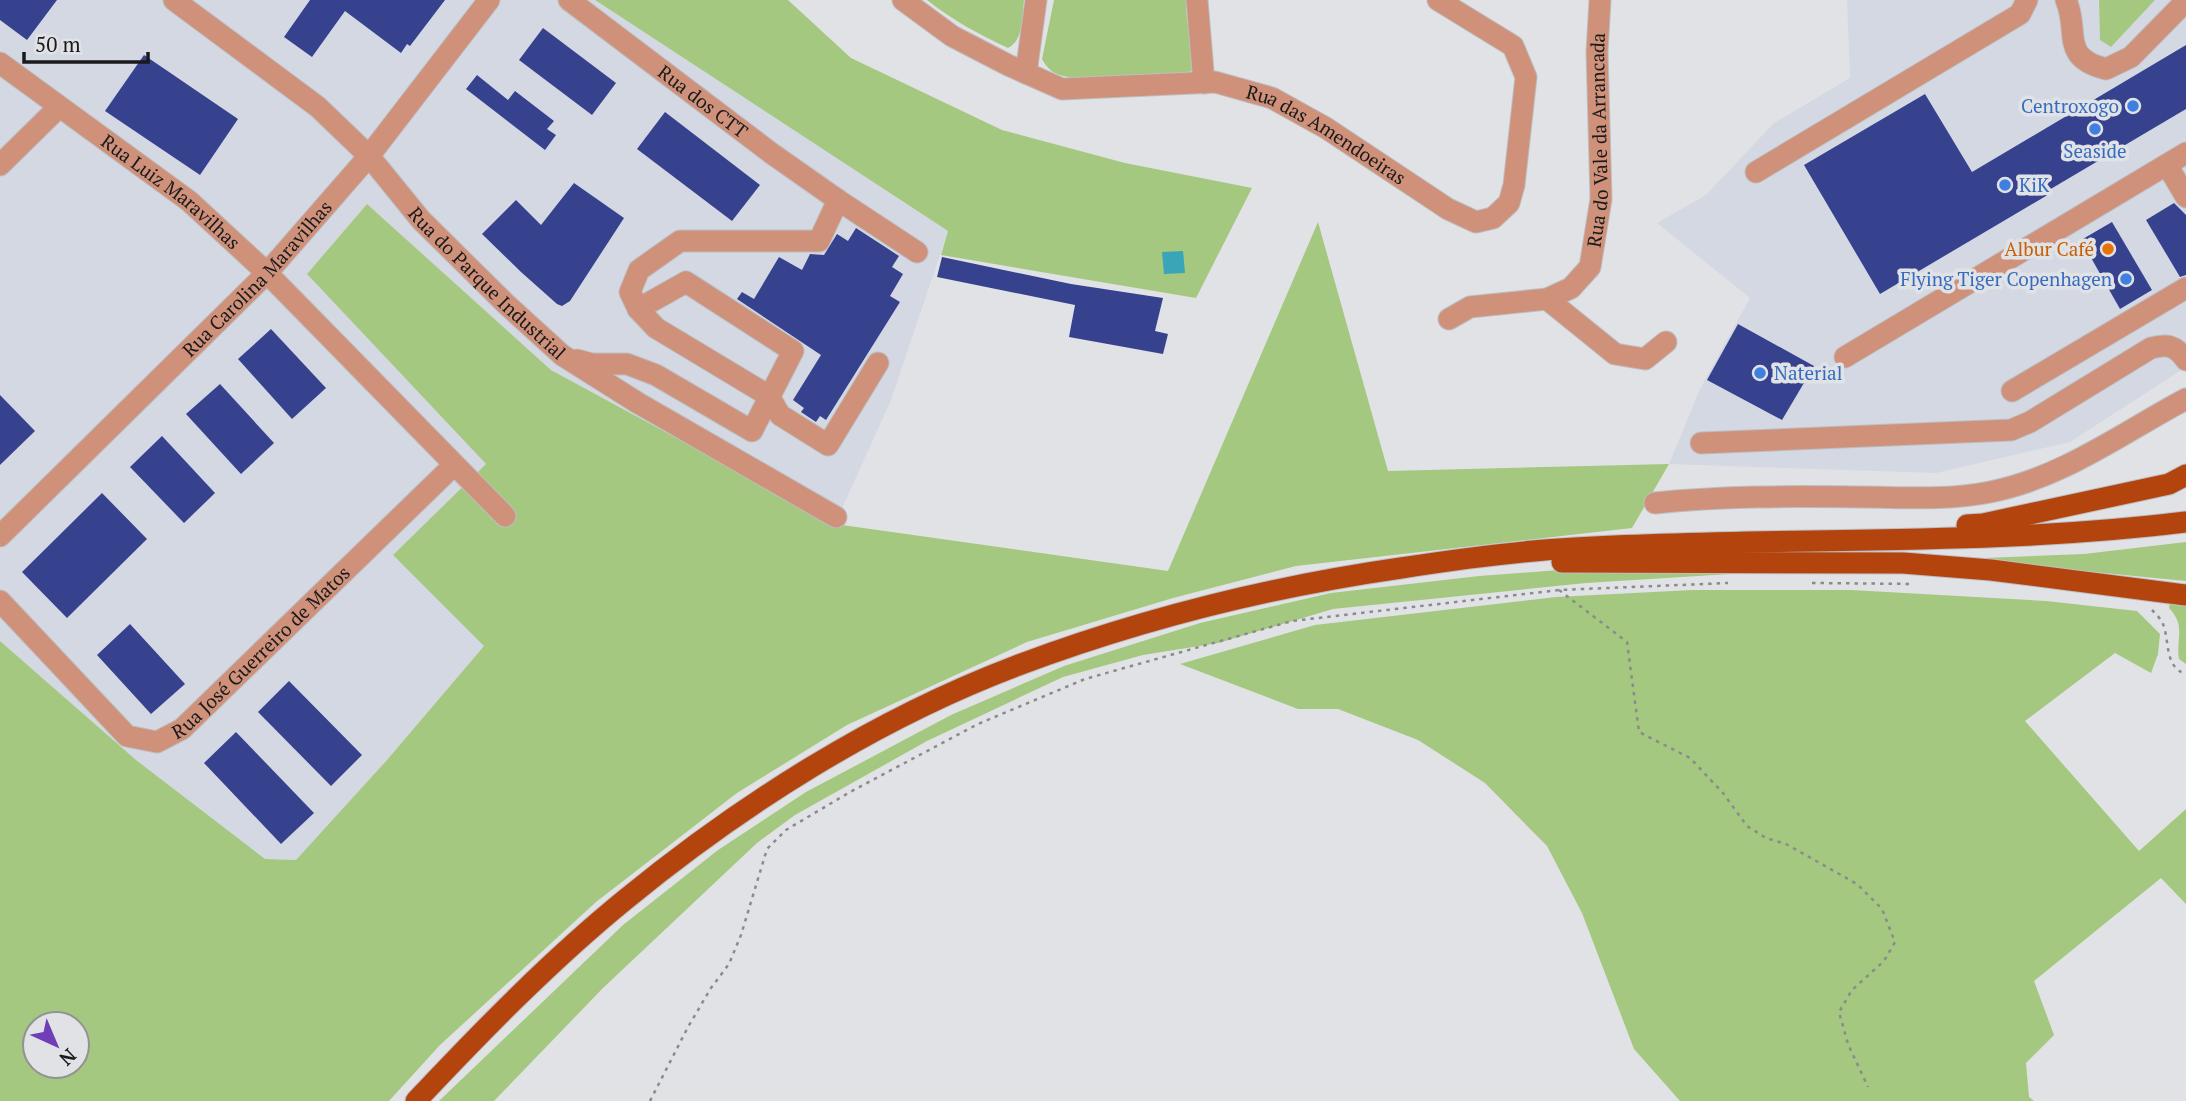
<svg xmlns="http://www.w3.org/2000/svg" width="2186" height="1101" viewBox="0 0 2186 1101" font-family="'PT Serif',serif">
	<rect width="100%" height="100%" fill="#e1e2e6"/>
	<!-- built -->
	<g fill="#d4d8e3">
		<path d="M0 0H595L948 231 891 400 835 524 551 370 367 204 307 274 486 464 393 555 485 645 387 760 296 860 265 859 136 760 0 641Z"/>
		<path d="M1847 0H2099L2100 40 2111 47 2155 0H2186V367L2070 442 1936 473 1669 464 1700 389 1750 298 1657 223 1706 195 1774 123 1850 78Z"/>
	</g>
	<!-- green -->
	<g fill="#a4c87f" fill-rule="evenodd">
		<path d="M595 0H788L851 58 1002 130 1125 163 1252 188 1196 298 941 255 948 231Z"/>
		<path d="M927 0H1024C1022 16 1024 40 1008 48 980 35 952 20 927 0Z"/>
		<path d="M1054 0H1186C1185 24 1195 47 1193 70L1183 75C1151 76 1085 85 1057 74 1050 71 1046 66 1042 59Z"/>
		<path d="M2099 0H2155L2111 47 2100 40Z"/>
		<path d="M367 204 551 370 835 524 1168 571 1318 222 1388 471 1669 464 1632 528 1296 566 1173 598 1027 642 847 725 737 793 596 902 440 1045 389 1101H0V641L136 760 265 859 296 860 387 760 484 646 393 555 486 464 307 274ZM35 1024H77V1066H35Z"/>
		<path d="M2186 542V581L1960 559 2084 554Z"/>
		<path d="M1559 570 1730 574 1586 583 1333 609 1218 643 1143 655 1063 677 927 741 795 815 757 843 603 988 494 1101H439L623 925 718 850 806 792 951 715 1064 666 1200 623 1331 593 1479 576Z"/>
		<path d="M1692 590H1851L2046 601 2137 611 2160 634 2158 654 2151 673 2115 653 2025 721 2139 851 2186 809V904L2161 878 2034 981 2054 1035 2026 1063 2029 1097 2034 1101H1680L1634 1049 1582 913 1547 846 1485 783 1418 740 1338 709H1298L1180 664 1315 625 1556 597Z"/>
		<path d="M2170 602H2186V664L2179 659C2176 637 2186 626 2169 608Z"/>
	</g>
	<!-- water -->
	<path fill="#3aa5b7" d="M1183 251 1185 273 1164 274 1162 252Z"/>
	<!-- building -->
	<g fill="#36428d">
		<path d="M0 0H57L27 40 0 20Z"/>
		<path d="M310 0H445L410 46 407 44 401 53 345 11 312 57 284 37Z"/>
		<path d="M543 28 616 83 592 115 519 60Z"/>
		<path d="M2186 45V109L2049 190 2051 193 1880 294 1804 165 1925 94 1972 172Z"/>
		<path d="M144 55 238 119 200 175 105 111Z"/>
		<path d="M477 75 508 100 515 91 554 121 547 129 556 135 545 150 466 89Z"/>
		<path d="M665 112 760 185 732 221 637 149Z"/>
		<path d="M574 183 624 218 570 301 562 306 557 304 521 272 482 234 516 200 541 225Z"/>
		<path d="M2174 203 2186 215V275L2180 277 2146 220Z"/>
		<path d="M2112 222 2152 290 2120 309 2081 240Z"/>
		<path d="M856 228 899 256 892 267 903 274 890 296 900 302 826 420 820 416 816 422 801 412 804 408 793 400 821 355 737 299 742 292 754 299 779 257 802 270 810 254 824 255 837 234 848 241Z"/>
		<path d="M942 257 1071 284 1163 298 1155 331 1168 334 1163 354 1069 337 1075 305 937 277Z"/>
		<path d="M1738 324 1814 366 1782 420 1707 380Z"/>
		<path d="M271 329 326 388 292 419 238 359Z"/>
		<path d="M220 384 274 443 241 474 186 414Z"/>
		<path d="M0 395 35 431 0 465Z"/>
		<path d="M162 436 215 493 184 523 130 467Z"/>
		<path d="M102 493 147 539 67 618 22 572Z"/>
		<path d="M130 624 185 684 151 714 97 655Z"/>
		<path d="M289 681 362 755 331 786 258 712Z"/>
		<path d="M236 732 314 813 281 844 204 763Z"/>
	</g>
	<g fill="none" stroke-linecap="round" stroke-linejoin="round">
		<!-- minor casing -->
		<g stroke="#bdbec2" stroke-width="23">
			<g id="minor">
				<path id="s1" d="M174 0 318 107 369 156 421 220 506 304 562 355 638 403 836 517"/>
				<path id="s2" d="M569 0 771 153 838 200"/>
				<path id="s3" d="M903 0 952 36 1008 65 1062 89 1215 82 1272 98 1326 128 1448 209 1476 222 1493 218 1509 203 1514 185 1526 77 1513 46 1438 0"/>
				<path d="M1197 0 1204 83"/>
				<path d="M2066 0C2080 32 2059 57 2106 69L2131 57 2186 1"/>
				<path id="s4" d="M0 63 189 201 267 273 505 516"/>
				<path d="M1026 73 1036 0"/>
				<path d="M0 165 59 107"/>
				<path d="M2167 165 2186 197"/>
				<path d="M1756 172 2020 14 2027 0"/>
				<path d="M1547 299 1615 354 1645 359 1666 342"/>
				<path d="M638 309 630 292 639 270 680 241H819L838 200 917 252"/>
				<path id="s5" d="M1449 319 1470 307 1547 299 1571 288 1590 267 1601 199 1597 52 1600 0"/>
				<path d="M1845 357 2186 153"/>
				<path d="M577 360 592 364H627L656 375 752 431 793 351 686 282 638 309 656 328 769 396 780 415 828 445 878 363"/>
				<path d="M2012 391 2186 288"/>
				<path d="M1701 443 2011 430 2030 422 2151 348C2168 344 2175 345 2186 360"/>
				<path d="M1655 503C1723 496 1790 496 1857 497 1902 497 1946 501 1990 492 2062 478 2122 433 2186 399"/>
				<path id="s6" d="M0 536 267 273 369 156 489 0"/>
				<path id="s7" d="M0 601 127 736 157 742 182 729 454 465"/>
			</g>
		</g>
		<!-- major casing -->
		<g stroke="#bdbec2" stroke-width="23">
			<g id="major">
				<path d="M1967 525 1983 524 2169 484 2186 475"/>
				<path d="M1562 562 1903 563 1991 570 2186 595"/>
				<path d="M416 1101C483 1030 551 960 626 899 742 804 876 719 1016 666 1141 619 1269 587 1401 568 1459 559 1516 551 1575 548 1778 536 1983 547 2186 522"/>
			</g>
		</g>
		<!-- path -->
		<g stroke="#8b8b8e" stroke-width="2.5" stroke-dasharray="3.5 5" stroke-linecap="butt">
			<path d="M1812 583 1914 584"/>
			<path d="M1559 590 1627 642 1639 732 1690 758 1723 793 1747 826 1766 838 1786 844 1857 884 1882 909 1895 942 1884 961 1852 990 1839 1012 1848 1044 1868 1087"/>
			<path d="M2152 610C2156 614 2161 619 2163 624 2170 642 2164 667 2186 674"/>
			<path d="M650 1101 688 1027 711 988 729 964 741 935 767 849 786 830 850 792 978 724 1085 679 1292 621 1559 590 1728 583"/>
		</g>
		<!-- minor -->
		<use href="#minor" stroke="#cf917a" stroke-width="21"/>
		<!-- major -->
		<use href="#major" stroke="#b3440d" stroke-width="21"/>
	</g>
	<!-- markers -->
	<g fill="#3f7fe0" stroke="#e1e2e6" stroke-width="2.5">
		<circle cx="2133" cy="106" r="7"/>
		<circle cx="2095" cy="129" r="7"/>
		<circle cx="2005" cy="185" r="7"/>
		<circle cx="2126" cy="279" r="7"/>
		<circle cx="1760" cy="373" r="7"/>
	</g>
	<circle fill="#e8710a" stroke="#e1e2e6" stroke-width="2.5" cx="2108" cy="249" r="7"/>
	<g text-anchor="middle" stroke-width="7" stroke-linejoin="round" paint-order="stroke">
		<!-- street labels -->
		<g font-size="19" fill="#1a1a1c" stroke="#e1e2e6">
			<text dy="7" stroke="none"><textPath href="#s2" startOffset="168">Rua dos CTT</textPath></text>
			<text dy="7" stroke="none"><textPath href="#s3" startOffset="460">Rua das Amendoeiras</textPath></text>
			<text dy="7" stroke="none"><textPath href="#s5" startOffset="284">Rua do Vale da Arrancada</textPath></text>
			<text dy="7" stroke="none"><textPath href="#s4" startOffset="214">Rua Luiz Maravilhas</textPath></text>
			<text dy="7" stroke="none"><textPath href="#s6" startOffset="364">Rua Carolina Maravilhas</textPath></text>
			<text dy="7" stroke="none"><textPath href="#s1" startOffset="424">Rua do Parque Industrial</textPath></text>
			<text dy="7" stroke="none"><textPath href="#s7" startOffset="354">Rua José Guerreiro de Matos</textPath></text>
		</g>
		<!-- shop labels -->
		<g font-size="19" fill="#366cbe" stroke="#e1e2e6" text-anchor="end">
			<text x="2119" y="113">Centroxogo</text>
			<text x="2095" y="158" text-anchor="middle">Seaside</text>
			<text x="2019" y="192" text-anchor="start">KiK</text>
			<text x="2112" y="286">Flying Tiger Copenhagen</text>
			<text x="1774" y="380" text-anchor="start">Naterial</text>
		</g>
		<!-- food labels -->
		<g font-size="19" fill="#c56008" stroke="#e1e2e6" text-anchor="end">
			<text x="2094" y="256">Albur Café</text>
		</g>
	</g>
	<!-- north arrow -->
	<g transform="translate(56 1045) rotate(136)"><circle r="33" fill="#e1e2e6" stroke="#919295" stroke-width="2"/>
	<path d="M0-5L12 26L0 18L-12 26Z" fill="#6e3fb6"/>
	<text y="-10" font-size="19" font-weight="bold" text-anchor="middle" fill="#1a1a1c">N</text>
	</g>
	<!-- scale -->
	<path d="M24 52v10h124v-10" fill="none" stroke="#1a1a1c" stroke-width="3.5"/>
	<text x="35" y="52" font-size="21" fill="#1a1a1c" stroke="#e1e2e6" stroke-width="5" paint-order="stroke">50 m</text>
</svg>
